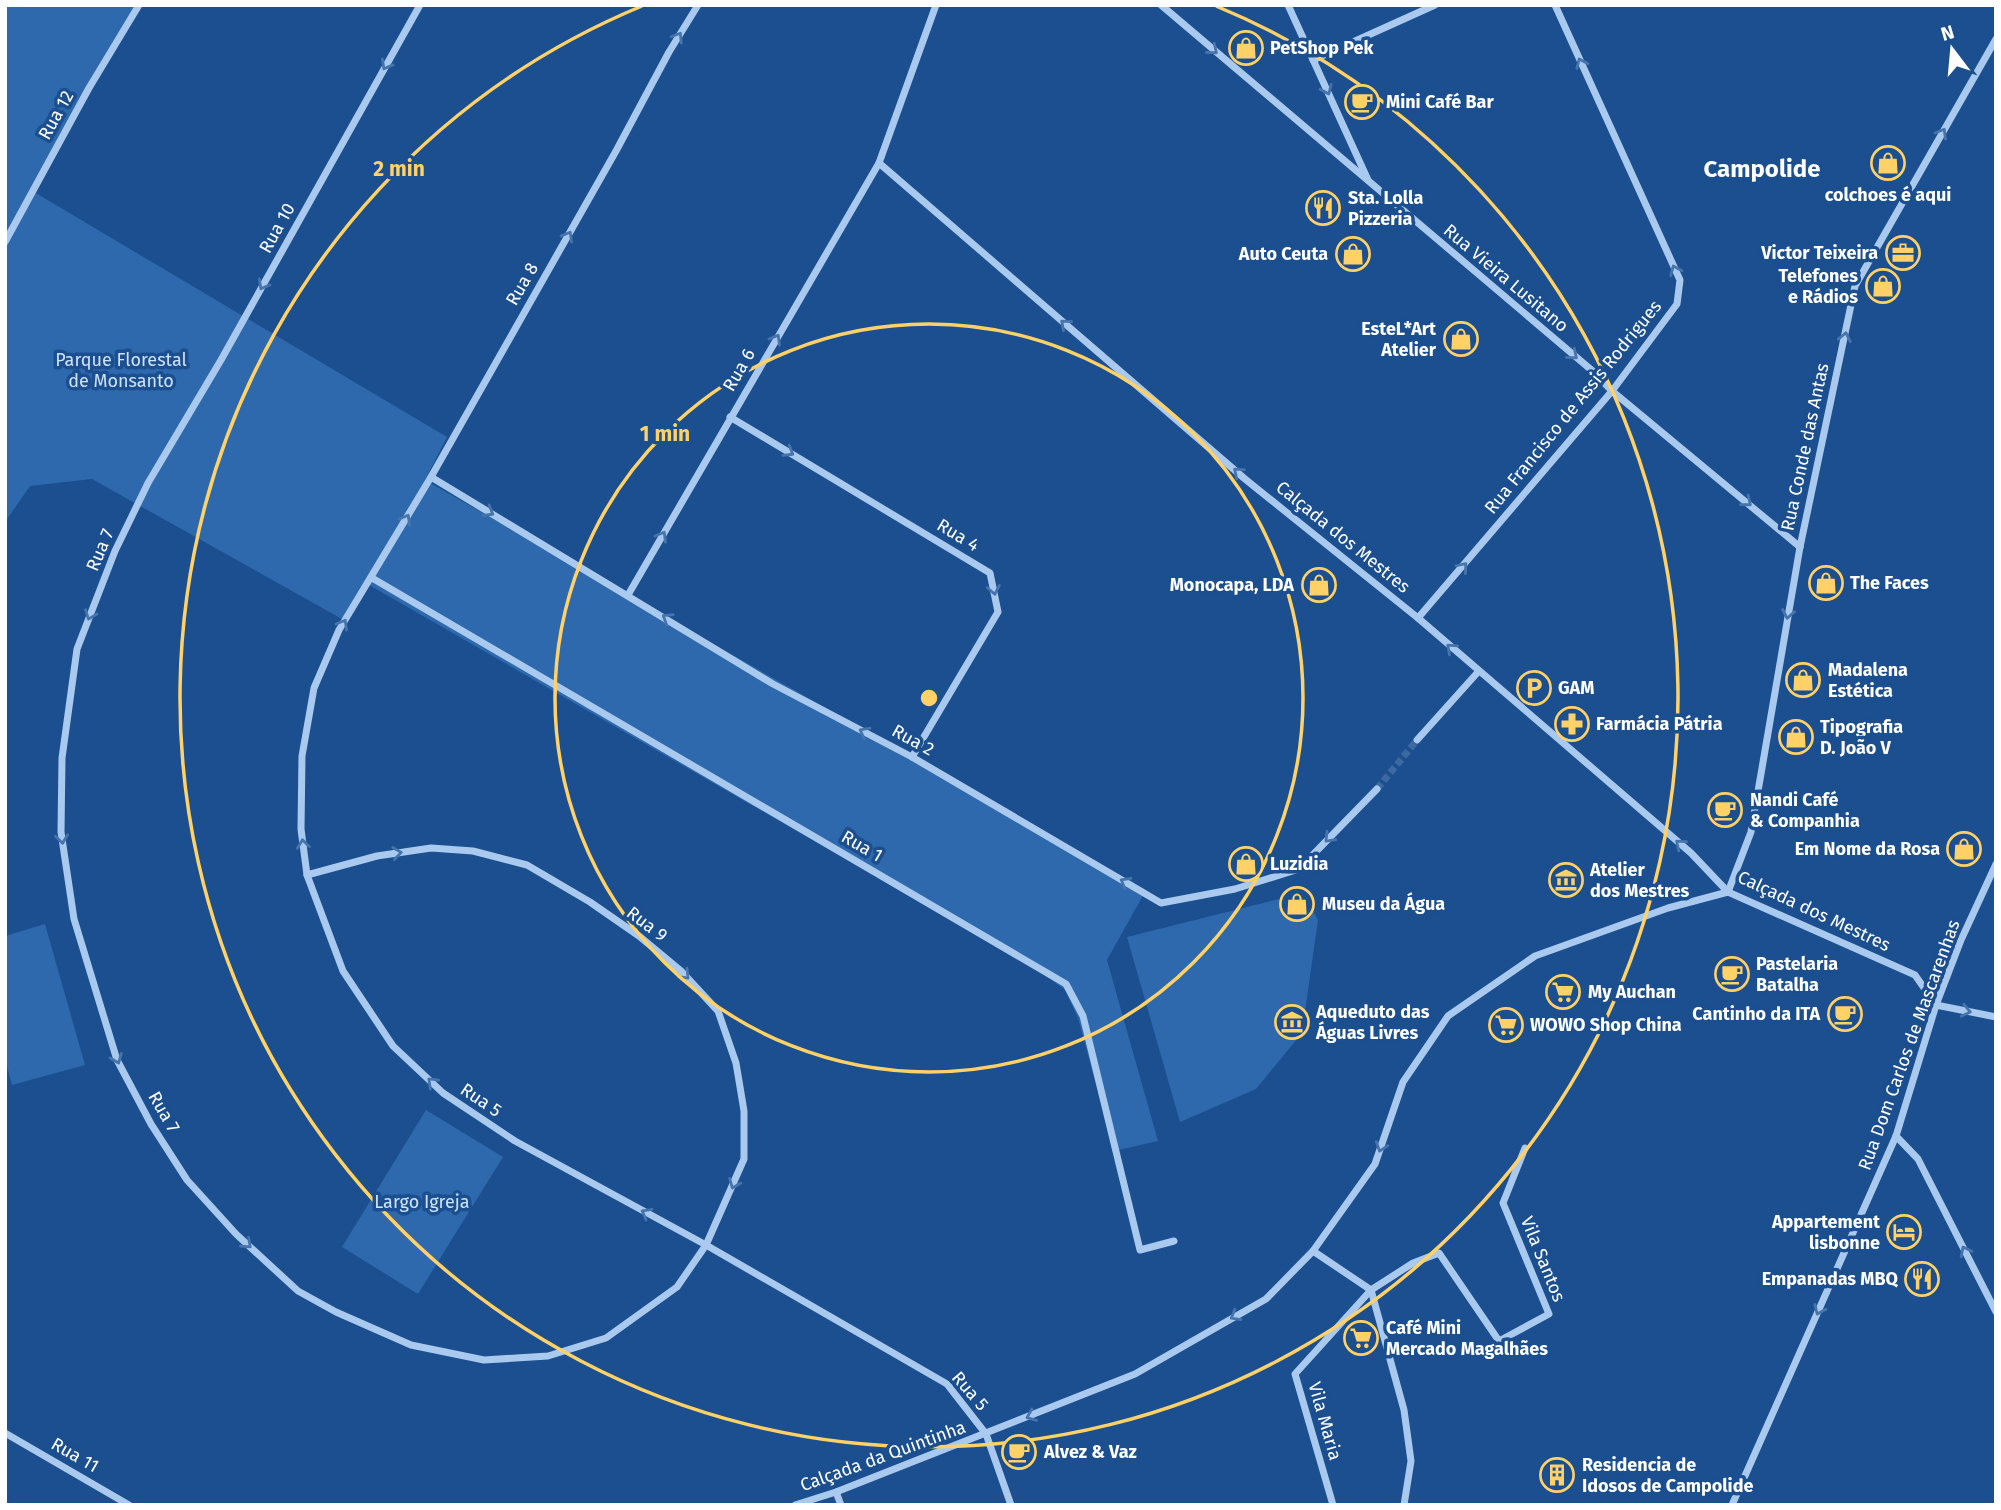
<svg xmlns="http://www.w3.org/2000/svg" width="2001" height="1510" viewBox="0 0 2001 1510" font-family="'Fira Sans',sans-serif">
	<rect width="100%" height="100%" fill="#1b4f8f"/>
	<!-- green -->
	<g fill="#2e69ad">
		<path d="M5 5H139L34 192 447 437 425 480 1146 890 1107 960 1158 1141 1114 1151 1078 1018 1065 990 1038 970 364 582 342 619 92 479 30 486 5 522Z"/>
		<path d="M1303 893 1318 920 1302 1033 1256 1089 1180 1122 1127 937Z"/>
		<path d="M45 924 85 1065 12 1085 5 1059V936Z"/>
		<path d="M426 1110 503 1157 418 1294 342 1247Z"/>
	</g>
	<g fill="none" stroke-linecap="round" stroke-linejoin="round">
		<!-- minor-tunnel -->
		<path stroke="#3d69a0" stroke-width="7" stroke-dasharray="7 3.5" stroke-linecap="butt" d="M1377 789 1417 740"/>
		<!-- minor -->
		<g stroke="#a9c9ee" stroke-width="7">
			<path d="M698 5 669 52 616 151 431 477 339 630 314 688 302 756 301 829 307 875 343 971 393 1046 443 1093 515 1141 706 1245 947 1384 986 1434 1011 1505"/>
			<path d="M936 5 879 163 1245 479 1418 618 1691 853 1728 892 1915 975 1936 1005"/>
			<path d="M1161 5 1595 373 1612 391 1800 547"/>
			<path d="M1288 5 1368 180"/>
			<path d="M1313 60 1435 5"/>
			<path d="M5 242 89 88 139 5"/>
			<path d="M730 417 990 573 998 612 912 757"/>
			<path d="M431 477 773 684 912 757 1161 903 1235 889 1299 869 1377 789"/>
			<path d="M372 578 1066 984 1083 1016 1140 1250 1174 1241"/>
			<path d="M628 595 879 163"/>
			<path d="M1418 618 1612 391 1677 304 1680 280 1555 5"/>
			<path d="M1417 740 1478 672"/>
			<path d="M307 875 377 856 431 848 473 851 527 865 590 902 639 936 681 971 718 1011 736 1063 744 1111V1159L706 1245 677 1287 606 1338 548 1356 484 1360 411 1345 336 1312 298 1291 236 1234 187 1180 151 1124 117 1060 74 919 61 832 62 758 77 649 115 551 148 483 221 360 420 5"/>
			<path d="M1728 892 1751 832 1800 547 1855 286 1996 39"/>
			<path d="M1936 1005 1996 1017"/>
			<path d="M1896 1136 1918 1159 1996 1312"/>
			<path d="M1313 1251 1371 1290 1295 1374 1333 1505"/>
			<path d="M5 1433 129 1505"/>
			<path d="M836 1492 841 1505"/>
			<path d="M795 1505 836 1492 1135 1374 1266 1299 1313 1251 1375 1164 1403 1082 1448 1016 1535 956 1668 908 1728 892"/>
			<path d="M1404 1505 1411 1461 1404 1410 1371 1290 1413 1263 1439 1253 1499 1341 1549 1314 1503 1203 1525 1148"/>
			<path d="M1732 1505 1896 1136 1936 1005 1961 940 1996 864"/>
		</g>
	</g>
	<!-- one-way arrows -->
	<defs><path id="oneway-chevron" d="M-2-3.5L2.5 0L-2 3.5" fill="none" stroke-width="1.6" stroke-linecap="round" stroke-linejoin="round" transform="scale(1.75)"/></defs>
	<g stroke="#4674ac">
		<use href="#oneway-chevron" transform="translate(678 37) rotate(-58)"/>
		<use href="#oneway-chevron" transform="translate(1213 50) rotate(40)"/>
		<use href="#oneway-chevron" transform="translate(1581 63) rotate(-114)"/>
		<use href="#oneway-chevron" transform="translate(386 65) rotate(119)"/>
		<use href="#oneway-chevron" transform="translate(1327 90) rotate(66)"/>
		<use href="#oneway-chevron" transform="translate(1942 133) rotate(-60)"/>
		<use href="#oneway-chevron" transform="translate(568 236) rotate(-60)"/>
		<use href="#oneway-chevron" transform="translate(1675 270) rotate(-113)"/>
		<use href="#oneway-chevron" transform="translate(263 285) rotate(119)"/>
		<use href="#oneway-chevron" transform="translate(1065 324) rotate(-139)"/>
		<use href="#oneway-chevron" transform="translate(1845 337) rotate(-78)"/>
		<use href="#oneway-chevron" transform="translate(776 339) rotate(-60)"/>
		<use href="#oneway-chevron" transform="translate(1573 355) rotate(40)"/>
		<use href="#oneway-chevron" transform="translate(789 452) rotate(31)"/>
		<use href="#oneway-chevron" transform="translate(1238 472) rotate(-140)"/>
		<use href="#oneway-chevron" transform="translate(1747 502) rotate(39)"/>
		<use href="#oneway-chevron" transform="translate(489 512) rotate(31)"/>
		<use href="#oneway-chevron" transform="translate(406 519) rotate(-60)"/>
		<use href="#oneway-chevron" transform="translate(662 536) rotate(-60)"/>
		<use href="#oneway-chevron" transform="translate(1463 567) rotate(-50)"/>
		<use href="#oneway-chevron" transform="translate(994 590) rotate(79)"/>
		<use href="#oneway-chevron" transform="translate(1788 614) rotate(100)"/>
		<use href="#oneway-chevron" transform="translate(90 615) rotate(111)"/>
		<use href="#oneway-chevron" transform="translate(667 618) rotate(-148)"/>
		<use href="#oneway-chevron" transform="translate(343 624) rotate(-60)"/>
		<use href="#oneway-chevron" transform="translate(1451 648) rotate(-138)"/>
		<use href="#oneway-chevron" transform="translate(864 732) rotate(-152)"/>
		<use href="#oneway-chevron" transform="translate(1329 838) rotate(134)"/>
		<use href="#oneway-chevron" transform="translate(62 839) rotate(83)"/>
		<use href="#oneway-chevron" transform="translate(303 844) rotate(-97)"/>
		<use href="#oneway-chevron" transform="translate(1680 844) rotate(-140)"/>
		<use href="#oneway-chevron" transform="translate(397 853) rotate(-8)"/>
		<use href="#oneway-chevron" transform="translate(1125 882) rotate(-150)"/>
		<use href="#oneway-chevron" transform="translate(685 975) rotate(46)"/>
		<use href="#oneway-chevron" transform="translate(1966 1011) rotate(12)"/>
		<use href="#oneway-chevron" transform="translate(117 1059) rotate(68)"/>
		<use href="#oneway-chevron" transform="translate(432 1082) rotate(-136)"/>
		<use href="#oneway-chevron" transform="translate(1381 1147) rotate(109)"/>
		<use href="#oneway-chevron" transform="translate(734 1184) rotate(112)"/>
		<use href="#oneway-chevron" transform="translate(646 1213) rotate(-151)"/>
		<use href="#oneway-chevron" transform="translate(247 1244) rotate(42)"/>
		<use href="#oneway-chevron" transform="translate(1965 1251) rotate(-117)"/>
		<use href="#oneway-chevron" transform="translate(1819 1310) rotate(114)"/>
		<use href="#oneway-chevron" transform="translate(1235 1316) rotate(150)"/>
		<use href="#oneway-chevron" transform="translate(1031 1416) rotate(158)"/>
	</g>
	<!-- distance rings -->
	<g fill="none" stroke="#ffd166" stroke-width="3.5">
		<circle cx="929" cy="698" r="374"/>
		<path d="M1216 6A749 749 0 1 1 642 6"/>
	</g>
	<!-- icons -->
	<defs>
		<g id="shop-ring" transform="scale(1.75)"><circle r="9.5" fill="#1b4f8f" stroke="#ffd166" stroke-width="1.5"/><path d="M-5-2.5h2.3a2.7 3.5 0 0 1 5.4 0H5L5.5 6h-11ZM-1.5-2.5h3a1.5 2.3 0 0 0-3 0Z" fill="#ffd166"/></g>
		<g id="cafe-ring" transform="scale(1.75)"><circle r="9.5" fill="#1b4f8f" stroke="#ffd166" stroke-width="1.5"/><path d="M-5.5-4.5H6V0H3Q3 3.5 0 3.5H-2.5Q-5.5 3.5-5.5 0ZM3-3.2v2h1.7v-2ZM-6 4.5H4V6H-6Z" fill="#ffd166"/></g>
		<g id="restaurant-ring" transform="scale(1.75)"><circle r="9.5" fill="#1b4f8f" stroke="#ffd166" stroke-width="1.5"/><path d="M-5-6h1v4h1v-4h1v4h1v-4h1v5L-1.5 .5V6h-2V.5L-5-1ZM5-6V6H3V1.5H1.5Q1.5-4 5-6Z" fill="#ffd166"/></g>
		<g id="office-ring" transform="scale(1.75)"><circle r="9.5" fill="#1b4f8f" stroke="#ffd166" stroke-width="1.5"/><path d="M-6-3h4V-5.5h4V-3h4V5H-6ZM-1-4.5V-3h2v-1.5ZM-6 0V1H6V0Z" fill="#ffd166"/></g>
		<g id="parking-ring" transform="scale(1.75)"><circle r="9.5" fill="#1b4f8f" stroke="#ffd166" stroke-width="1.5"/><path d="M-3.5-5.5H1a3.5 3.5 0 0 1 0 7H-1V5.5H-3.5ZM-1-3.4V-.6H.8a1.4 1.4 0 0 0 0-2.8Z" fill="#ffd166"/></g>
		<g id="pharmacy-ring" transform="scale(1.75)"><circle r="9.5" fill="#1b4f8f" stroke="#ffd166" stroke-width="1.5"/><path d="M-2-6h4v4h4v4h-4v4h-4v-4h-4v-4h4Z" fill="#ffd166"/></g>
		<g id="museum-ring" transform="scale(1.75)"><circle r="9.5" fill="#1b4f8f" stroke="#ffd166" stroke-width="1.5"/><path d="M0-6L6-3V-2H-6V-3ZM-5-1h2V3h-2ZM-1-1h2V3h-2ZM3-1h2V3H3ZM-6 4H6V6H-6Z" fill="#ffd166"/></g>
		<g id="supermarket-ring" transform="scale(1.75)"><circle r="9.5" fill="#1b4f8f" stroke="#ffd166" stroke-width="1.5"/><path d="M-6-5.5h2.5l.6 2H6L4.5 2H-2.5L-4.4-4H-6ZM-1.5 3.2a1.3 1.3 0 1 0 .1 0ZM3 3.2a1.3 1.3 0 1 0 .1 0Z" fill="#ffd166"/></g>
		<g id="hotel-ring" transform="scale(1.75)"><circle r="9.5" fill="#1b4f8f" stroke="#ffd166" stroke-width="1.5"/><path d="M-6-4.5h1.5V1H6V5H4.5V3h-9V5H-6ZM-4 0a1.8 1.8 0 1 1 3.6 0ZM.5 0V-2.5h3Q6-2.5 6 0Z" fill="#ffd166"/></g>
		<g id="building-ring" transform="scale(1.75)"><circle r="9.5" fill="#1b4f8f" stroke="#ffd166" stroke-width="1.5"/><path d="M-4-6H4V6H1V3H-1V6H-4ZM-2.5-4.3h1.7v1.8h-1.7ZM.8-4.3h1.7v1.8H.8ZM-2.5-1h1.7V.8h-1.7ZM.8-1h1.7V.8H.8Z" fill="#ffd166"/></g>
	</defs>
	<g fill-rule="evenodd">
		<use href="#shop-ring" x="1246" y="48"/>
		<use href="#cafe-ring" x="1362" y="102"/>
		<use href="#shop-ring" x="1888" y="163"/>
		<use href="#restaurant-ring" x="1323" y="208"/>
		<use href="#office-ring" x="1903" y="253"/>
		<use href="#shop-ring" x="1353" y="254"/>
		<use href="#shop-ring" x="1883" y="286"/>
		<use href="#shop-ring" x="1461" y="339"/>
		<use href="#shop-ring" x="1826" y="583"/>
		<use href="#shop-ring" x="1319" y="585"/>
		<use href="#shop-ring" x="1803" y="680"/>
		<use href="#parking-ring" x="1534" y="688"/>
		<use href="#pharmacy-ring" x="1572" y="724"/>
		<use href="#shop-ring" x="1796" y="737"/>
		<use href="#cafe-ring" x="1725" y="810"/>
		<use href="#shop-ring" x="1964" y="849"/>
		<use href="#shop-ring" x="1246" y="864"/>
		<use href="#museum-ring" x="1566" y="880"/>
		<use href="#shop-ring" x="1297" y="904"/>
		<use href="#cafe-ring" x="1732" y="974"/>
		<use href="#supermarket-ring" x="1563" y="992"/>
		<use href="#cafe-ring" x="1845" y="1014"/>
		<use href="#museum-ring" x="1292" y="1022"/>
		<use href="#supermarket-ring" x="1506" y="1025"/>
		<use href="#hotel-ring" x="1904" y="1232"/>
		<use href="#restaurant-ring" x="1922" y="1279"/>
		<use href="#supermarket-ring" x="1361" y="1338"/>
		<use href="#cafe-ring" x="1019" y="1452"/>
		<use href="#building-ring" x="1557" y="1475"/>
	</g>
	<g text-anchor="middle" stroke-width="7" stroke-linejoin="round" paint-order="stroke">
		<!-- poi labels -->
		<g font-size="18" font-weight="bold" fill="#fff" stroke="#1b4f8f" text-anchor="start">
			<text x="1270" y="54">PetShop Pek</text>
			<text x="1386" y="108">Mini Café Bar</text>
			<text x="1888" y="201" text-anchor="middle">colchoes é aqui</text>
			<text x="1348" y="204">Sta. Lolla<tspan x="1348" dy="21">Pizzeria</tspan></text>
			<text x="1878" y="259" text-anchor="end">Victor Teixeira</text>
			<text x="1328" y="260" text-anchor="end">Auto Ceuta</text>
			<text x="1858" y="282" text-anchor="end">Telefones<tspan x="1858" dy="21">e Rádios</tspan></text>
			<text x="1436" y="335" text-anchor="end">EsteL*Art<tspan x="1436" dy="21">Atelier</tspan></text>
			<text x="1850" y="589">The Faces</text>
			<text x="1294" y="591" text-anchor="end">Monocapa, LDA</text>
			<text x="1828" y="676">Madalena<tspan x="1828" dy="21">Estética</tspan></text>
			<text x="1558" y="694">GAM</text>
			<text x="1596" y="730">Farmácia Pátria</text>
			<text x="1820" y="733">Tipografia<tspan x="1820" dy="21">D. João V</tspan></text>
			<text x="1750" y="806">Nandi Café<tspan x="1750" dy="21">&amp; Companhia</tspan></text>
			<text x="1940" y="855" text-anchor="end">Em Nome da Rosa</text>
			<text x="1270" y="870">Luzidia</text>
			<text x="1590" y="876">Atelier<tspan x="1590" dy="21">dos Mestres</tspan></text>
			<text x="1322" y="910">Museu da Água</text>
			<text x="1756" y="970">Pastelaria<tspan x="1756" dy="21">Batalha</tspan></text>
			<text x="1588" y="998">My Auchan</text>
			<text x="1316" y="1018">Aqueduto das<tspan x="1316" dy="21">Águas Livres</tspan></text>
			<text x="1820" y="1020" text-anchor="end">Cantinho da ITA</text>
			<text x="1530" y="1031">WOWO Shop China</text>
			<text x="1880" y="1228" text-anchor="end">Appartement<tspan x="1880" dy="21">lisbonne</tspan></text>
			<text x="1898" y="1285" text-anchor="end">Empanadas MBQ</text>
			<text x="1386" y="1334">Café Mini<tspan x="1386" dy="21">Mercado Magalhães</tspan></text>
			<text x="1044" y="1458">Alvez &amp; Vaz</text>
			<text x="1582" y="1471">Residencia de<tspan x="1582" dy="21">Idosos de Campolide</tspan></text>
		</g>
		<!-- street labels -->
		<g font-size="18" fill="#fff" stroke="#1b4f8f">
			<text transform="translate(56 115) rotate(-61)" y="6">Rua 12</text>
			<text transform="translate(277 228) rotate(-61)" y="6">Rua 10</text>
			<text transform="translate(1506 278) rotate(40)" y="6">Rua Vieira Lusitano</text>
			<text transform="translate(522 284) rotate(-60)" y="6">Rua 8</text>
			<text transform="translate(739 370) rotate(-60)" y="6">Rua 6</text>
			<text transform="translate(1573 407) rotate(-51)" y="6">Rua Francisco de Assis Rodrigues</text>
			<text transform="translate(1805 447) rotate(-78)" y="6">Rua Conde das Antas</text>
			<text transform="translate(958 535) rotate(31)" y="6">Rua 4</text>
			<text transform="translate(1343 537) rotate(39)" y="6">Calçada dos Mestres</text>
			<text transform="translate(100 550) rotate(-67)" y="6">Rua 7</text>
			<text transform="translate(913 740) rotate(29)" y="6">Rua 2</text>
			<text transform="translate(862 846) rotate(30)" y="6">Rua 1</text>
			<text transform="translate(1814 911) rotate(25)" y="6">Calçada dos Mestres</text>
			<text transform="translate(647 924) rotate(37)" y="6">Rua 9</text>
			<text transform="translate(1909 1045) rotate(-70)" y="6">Rua Dom Carlos de Mascarenhas</text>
			<text transform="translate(481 1100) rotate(34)" y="6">Rua 5</text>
			<text transform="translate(164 1112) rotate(60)" y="6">Rua 7</text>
			<text transform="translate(1543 1259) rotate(68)" y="6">Vila Santos</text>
			<text transform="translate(970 1391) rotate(49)" y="6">Rua 5</text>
			<text transform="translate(1325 1421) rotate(74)" y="6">Vila Maria</text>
			<text transform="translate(75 1455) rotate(30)" y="6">Rua 11</text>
			<text transform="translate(883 1456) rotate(-20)" y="6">Calçada da Quintinha</text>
		</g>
		<!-- park labels -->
		<g font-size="18" fill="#cfe3fa" stroke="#1b4f8f">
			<text x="121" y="366">Parque Florestal<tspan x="121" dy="21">de Monsanto</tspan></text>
			<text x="422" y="1208">Largo Igreja</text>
		</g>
		<!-- district labels -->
		<g font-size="24" font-weight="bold" fill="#fff" stroke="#1b4f8f">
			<text x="1762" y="177">Campolide</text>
		</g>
	</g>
	<circle cx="929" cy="698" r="10" fill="#ffd166" stroke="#1b4f8f" stroke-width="3.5"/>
	<g font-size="21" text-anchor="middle" font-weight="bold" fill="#ffd166" stroke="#1b4f8f" stroke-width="7" stroke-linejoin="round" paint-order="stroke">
		<text x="399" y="176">2 min</text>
		<text x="665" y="441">1 min</text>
	</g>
	<!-- border -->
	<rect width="2001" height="1510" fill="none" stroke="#ffffff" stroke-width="14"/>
	<!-- north arrow -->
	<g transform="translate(1952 49) rotate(344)" stroke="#1b4f8f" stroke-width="5" paint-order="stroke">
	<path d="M0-5L12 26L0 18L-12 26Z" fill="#ffffff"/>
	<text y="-10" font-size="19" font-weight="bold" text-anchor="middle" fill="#ffffff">N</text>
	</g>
</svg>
